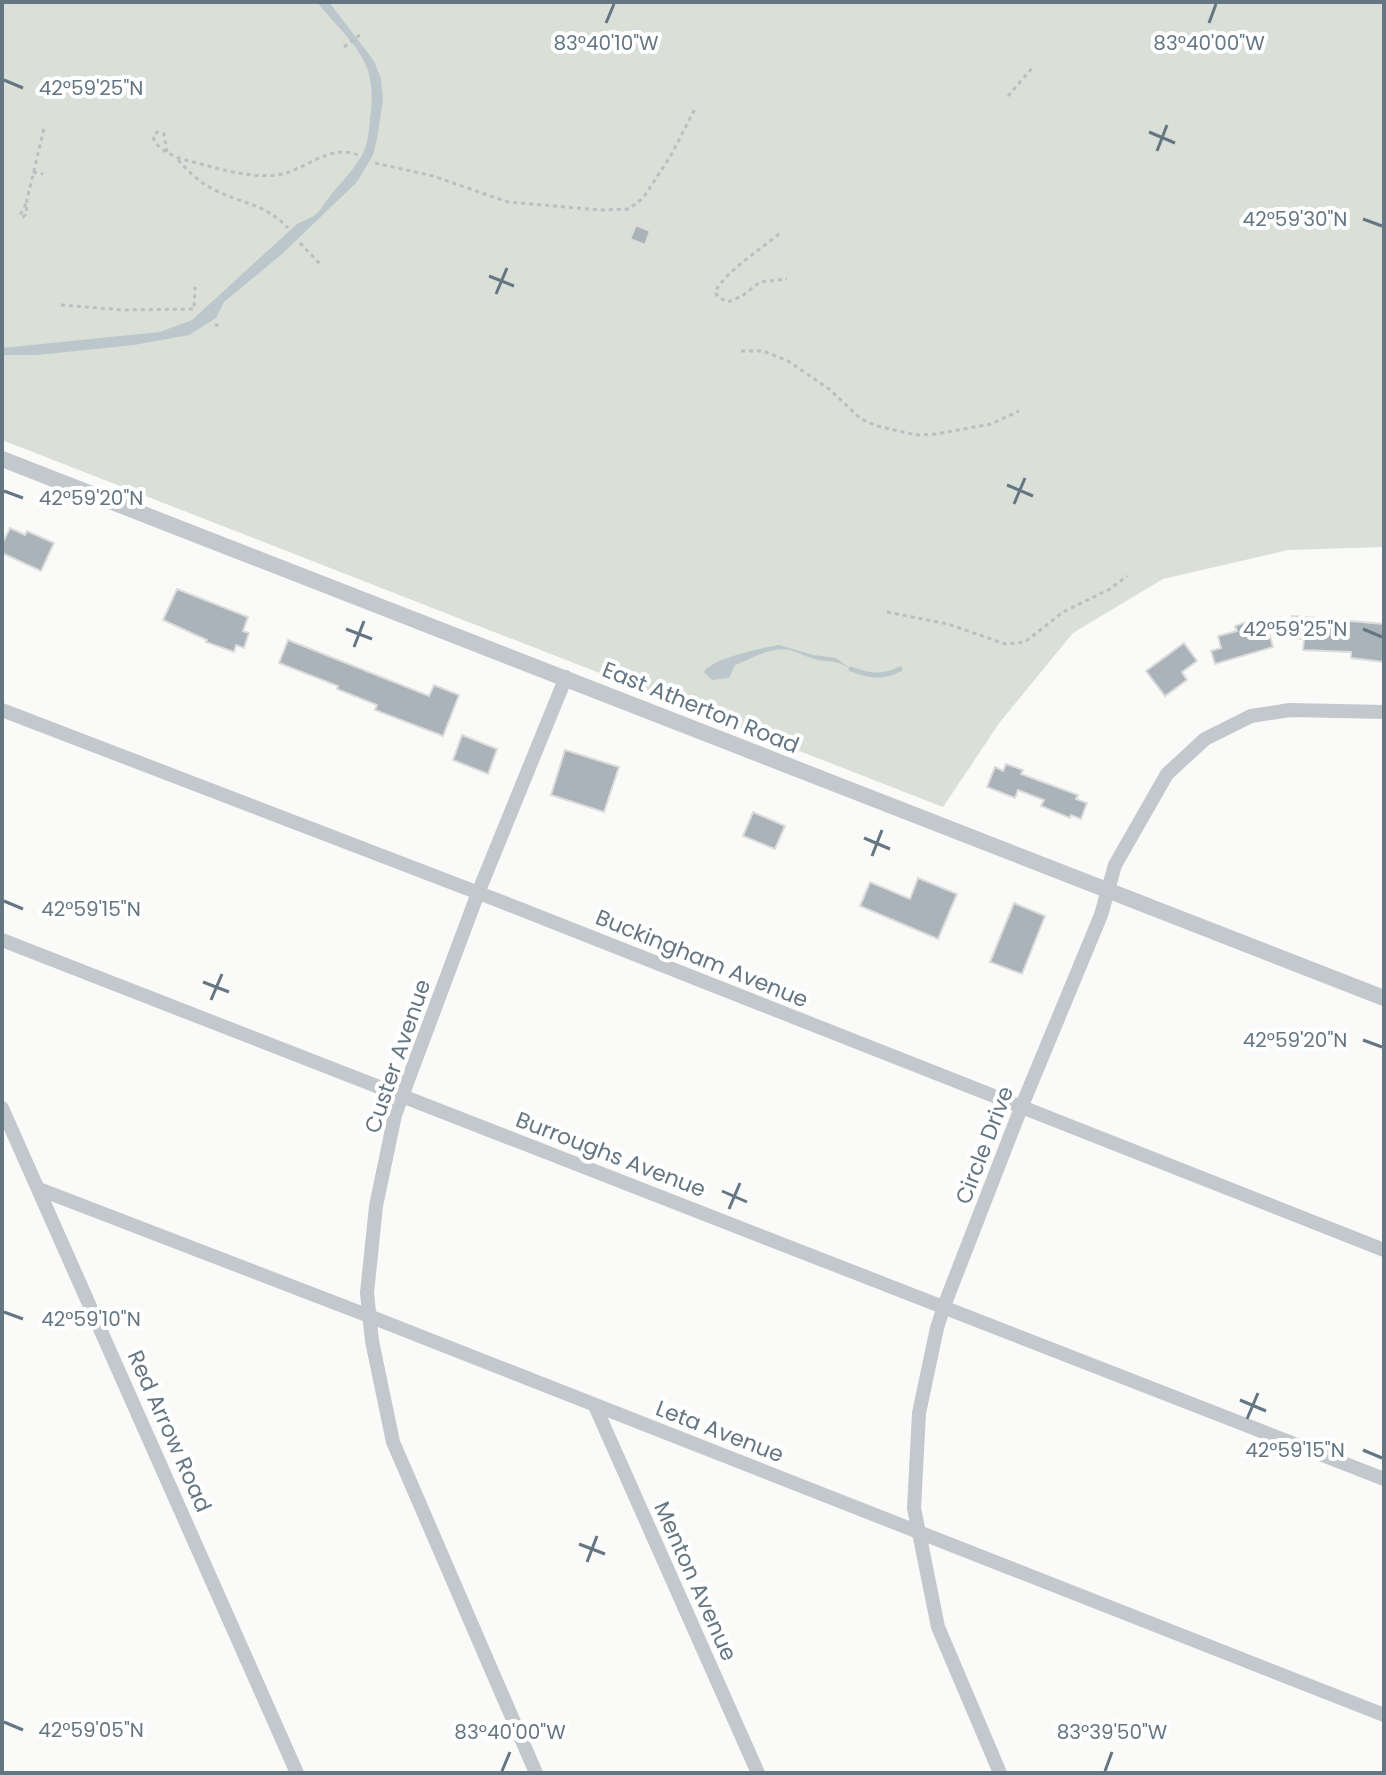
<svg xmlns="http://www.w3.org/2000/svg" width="1386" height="1775" viewBox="0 0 1386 1775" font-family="Poppins,sans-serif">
	<rect width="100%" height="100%" fill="#fafaf8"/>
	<!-- green -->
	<path fill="#dadfd7" d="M2 2H1384V547L1288 550 1163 579 1073 633 1000 722 943 807 2 440Z"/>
	<!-- water -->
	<g fill="#bbc7cb">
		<path d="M317 2H329L374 61 381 79 383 100 377 139 373 155 357 182 282 254 224 302 216 318 189 335 134 345 37 355H2V348L160 332 192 320 297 224 314 216 321 209C332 190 351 175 362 155 368 144 369 131 370 119 379 57 352 46 317 2Z"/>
		<path d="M779 645 813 655 836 658 851 669C834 659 831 663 814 659 806 657 798 652 790 650 770 646 752 659 735 665L729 678 712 680 704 672C712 658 762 648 779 645Z"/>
	</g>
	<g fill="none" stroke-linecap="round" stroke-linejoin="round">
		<!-- stream -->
		<path stroke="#bbc7cb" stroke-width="5" d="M851 669C869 676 883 678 900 669"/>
	</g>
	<!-- building -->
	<g fill="#aab3b9" stroke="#dcdcda" stroke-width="2">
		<path d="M636 225 650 231 645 245 630 239Z"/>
		<path d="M10 528 25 535 27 531 54 543 41 571 2 553V544Z"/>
		<path d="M177 589 248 617 243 631 249 633 244 648 236 645 234 652 206 642 207 640 163 620Z"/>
		<path d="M1292 616 1384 624V662L1351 658V652L1303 650 1304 639 1290 638Z"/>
		<path d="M1249 621 1251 627 1266 622 1273 647 1215 664 1211 651 1221 648 1218 636 1237 631 1235 626Z"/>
		<path d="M288 640 429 696 434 685 459 695 443 736 375 710 377 705 337 689 338 686 279 663Z"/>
		<path d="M1184 643 1197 661 1182 672 1187 680 1165 696 1146 671Z"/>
		<path d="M462 735 497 749 488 774 453 760Z"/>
		<path d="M565 750 619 767 604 812 551 795Z"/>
		<path d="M1006 764 1023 770 1021 774 1078 795 1076 799 1087 803 1081 819 1071 815 1070 818 1041 806 1044 800 1018 790 1015 798 987 787 995 767 1003 771Z"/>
		<path d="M753 812 785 826 775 849 743 836Z"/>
		<path d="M918 878 957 894 938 939 860 906 870 882 910 899Z"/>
		<path d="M1014 903 1045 916 1022 974 990 962Z"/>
	</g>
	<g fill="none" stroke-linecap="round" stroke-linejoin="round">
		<!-- path -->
		<g stroke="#bbbfc2" stroke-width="3" stroke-dasharray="4 4" stroke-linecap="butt">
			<path d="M344 47 361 34"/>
			<path d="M1008 96 1033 67"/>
			<path d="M167 152 164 134 157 132 153 137C157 151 179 159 193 162 222 169 246 178 277 175 305 171 329 143 358 155"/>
			<path d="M178 160C188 171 198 181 211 188 240 204 263 202 288 228"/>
			<path d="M375 163 433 176 508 202 600 210 629 209 643 198 670 157 696 107"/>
			<path d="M33 172 43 174"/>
			<path d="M26 204 20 215 23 217 27 213 26 204 44 128"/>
			<path d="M779 234C761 249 725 272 715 292L718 297 728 302 742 296 760 282 787 279"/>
			<path d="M300 243 321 265"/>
			<path d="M61 305 124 310 194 309 195 287"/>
			<path d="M215 324 220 327"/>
			<path d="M741 351H763L788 361 829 389 861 419 877 426 916 435 936 434 991 424 1019 411"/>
			<path d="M887 612 948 624 1005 644 1025 642 1063 612 1110 589 1127 576"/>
		</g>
		<!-- minor -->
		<g stroke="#c3c8cc" stroke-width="14">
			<path d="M2 710 497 900 1384 1250"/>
			<path d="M2 940 1384 1479"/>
			<path d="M2 1108 297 1773"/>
			<path d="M39 1189 369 1316 1384 1715"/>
			<path d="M595 1406 758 1773"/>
			<path d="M536 1773 393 1442 372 1341 367 1293 376 1206 395 1115 478 893 566 677"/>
			<path d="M1000 1773 938 1627 914 1508 919 1413 937 1328 944 1306 1021 1108 1101 915 1115 865 1167 774 1205 739 1251 716 1290 710 1384 712"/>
		</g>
		<!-- tertiary -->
		<path stroke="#c3c8cc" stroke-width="16" d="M2 459 1384 998"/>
	</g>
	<!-- ticks -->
	<path fill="none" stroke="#657683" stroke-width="3" d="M606 23 614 4M1209 23 1216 4M4 80 23 88M1149 132 1175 143M1157 151 1167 125M1363 219 1382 226M489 276 514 286M496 294 507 268M1007 485 1033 496M4 491 23 498M1014 504 1025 478M346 629 372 639M1363 629 1382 637M354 647 364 621M864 838 890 849M872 856 882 830M4 901 23 909M203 982 229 992M211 1000 222 974M1363 1040 1382 1047M722 1191 747 1202M729 1209 740 1183M4 1312 23 1319M1240 1400 1266 1411M1247 1419 1258 1393M1363 1450 1382 1458M579 1544 605 1554M587 1562 597 1536M4 1722 23 1730M502 1771 510 1752M1105 1771 1112 1752"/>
	<g text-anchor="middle" stroke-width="8" stroke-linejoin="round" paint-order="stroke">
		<!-- street labels -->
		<g font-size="22" fill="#657683" stroke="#fff">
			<text transform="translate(701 707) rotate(22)" y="8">East Atherton Road</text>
			<text transform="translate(702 958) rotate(22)" y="8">Buckingham Avenue</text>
			<text transform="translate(397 1056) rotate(-71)" y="8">Custer Avenue</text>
			<text transform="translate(984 1145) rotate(-69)" y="8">Circle Drive</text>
			<text transform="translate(611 1154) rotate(21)" y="8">Burroughs Avenue</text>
			<text transform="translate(170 1431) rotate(66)" y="8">Red Arrow Road</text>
			<text transform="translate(720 1431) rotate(21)" y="8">Leta Avenue</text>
			<text transform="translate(696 1581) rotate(66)" y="8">Menton Avenue</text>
		</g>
	</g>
	<g font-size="20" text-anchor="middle" fill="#657683" stroke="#fff" stroke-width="8" stroke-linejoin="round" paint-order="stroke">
		<text x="606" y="50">83°40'10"W</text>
		<text x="1209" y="50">83°40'00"W</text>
		<text x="91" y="95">42°59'25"N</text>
		<text x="1295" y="226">42°59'30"N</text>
		<text x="91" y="505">42°59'20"N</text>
		<text x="1295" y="636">42°59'25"N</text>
		<text x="91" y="916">42°59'15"N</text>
		<text x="1295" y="1047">42°59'20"N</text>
		<text x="91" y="1326">42°59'10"N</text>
		<text x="1295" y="1457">42°59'15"N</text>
		<text x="91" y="1737">42°59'05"N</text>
		<text x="510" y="1739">83°40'00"W</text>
		<text x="1112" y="1739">83°39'50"W</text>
	</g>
	<!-- border -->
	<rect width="1386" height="1775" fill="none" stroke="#657683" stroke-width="8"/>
</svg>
